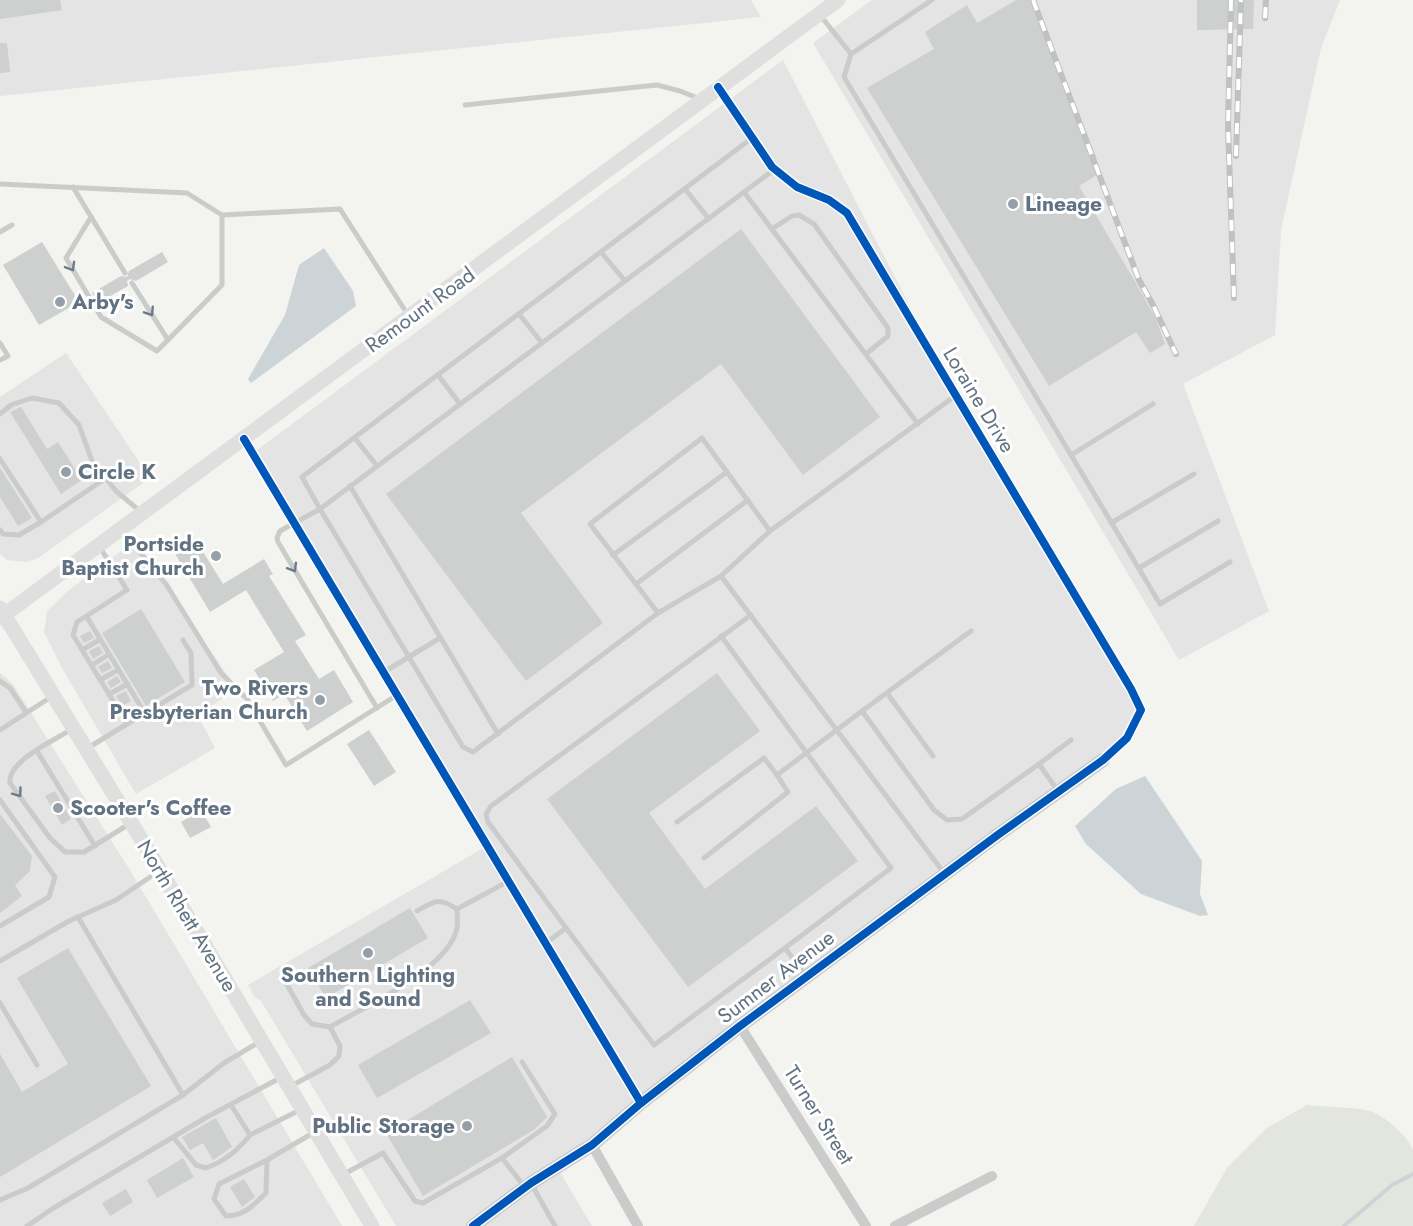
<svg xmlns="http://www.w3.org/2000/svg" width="1413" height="1226" viewBox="0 0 1413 1226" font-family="Jost,sans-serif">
	<rect width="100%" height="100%" fill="#f3f3f0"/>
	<!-- built -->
	<g fill="#e3e4e3">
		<path d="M0 0H751L761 17 0 96Z"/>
		<path d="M872 0H1340L1321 48 1281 230 1275 335 1183 384 1269 611 1179 660 813 43Z"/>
		<path d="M783 60 956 396 1141 710 1127 738 557 1167 592 1226H396L261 1001 254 996 248 985 487 846 253 453Z"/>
		<path d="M66 353 150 478 38 558 27 562 7 560 0 554V397Z"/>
		<path d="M133 542 166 584 237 690 197 714 215 748 136 794 62 668 44 632 47 611 68 591Z"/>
		<path d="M0 673 13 684 131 872 342 1226H0Z"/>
	</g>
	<!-- green -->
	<path fill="#e2e6de" d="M1307 1105C1321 1107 1362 1107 1373 1112 1389 1120 1406 1134 1413 1150V1226H1194L1227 1168 1267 1128Z"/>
	<!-- water -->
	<g fill="#ccd4d7">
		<path d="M324 248 353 291 356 306 251 383 248 379 285 315 299 265Z"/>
		<path d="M1145 776 1202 861 1200 894 1208 915 1200 916 1141 894 1086 844 1075 826 1116 789Z"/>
	</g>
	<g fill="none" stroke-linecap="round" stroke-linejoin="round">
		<!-- stream -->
		<path stroke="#ccd4d7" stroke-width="4" d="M1344 1226 1392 1185 1413 1174"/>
	</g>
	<!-- building -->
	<g fill="#cecfcf">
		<path d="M0 0H60L62 10 0 19Z"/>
		<path d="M1016 0H1035L1096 157 1091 160 1097 175 1079 186 1137 285 1156 319 1165 344 1150 353 1136 332 1049 386 867 88 934 49 925 32 967 5 977 23Z"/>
		<path d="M1197 0H1254L1253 29 1197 30Z"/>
		<path d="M0 43H7L10 72 0 73Z"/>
		<path d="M741 229 880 417 803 475 721 364 521 513 603 623 526 681 386 494Z"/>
		<path d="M42 242 79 302 39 325 3 265Z"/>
		<path d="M162 252 168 262 136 281 130 279 127 281 128 286 98 303 92 293 121 276 127 277 129 271Z"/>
		<path d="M21 407 47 449 58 442 82 480 61 494 10 412Z"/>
		<path d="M0 468 32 518 18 526 0 497Z"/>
		<path d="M192 534 223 584 264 559 273 574 269 576 306 635 295 641 319 679 334 670 353 702 307 731 284 694 273 701 254 670 284 652 246 590 210 612 171 547Z"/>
		<path d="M141 609 185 682 146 706 102 633Z"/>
		<path d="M90 631 94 638 84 643 80 636Z"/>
		<path d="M99 646 103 653 93 659 89 651Z"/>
		<path d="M108 661 112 668 102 673 98 667Z"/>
		<path d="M717 673 760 731 649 813 705 889 816 806 858 861 688 987 547 799Z"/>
		<path d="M117 676 121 682 111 688 107 682Z"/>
		<path d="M126 691 131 701 122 706 116 696Z"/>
		<path d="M369 730 396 772 374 786 347 744Z"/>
		<path d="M55 791 71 819 62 825 45 796Z"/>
		<path d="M201 810 211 827 190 838 181 822Z"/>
		<path d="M0 814 32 856 30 871 15 885 22 896 0 913Z"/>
		<path d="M410 908 428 938 326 998 308 968Z"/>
		<path d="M68 948 151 1086 0 1177V1054L22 1092 68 1064 17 978Z"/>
		<path d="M470 1000 491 1033 377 1098 358 1065Z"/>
		<path d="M512 1057 547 1117 535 1129 423 1196 386 1133Z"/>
		<path d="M216 1118 232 1147 213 1160 203 1143 190 1150 182 1137Z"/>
		<path d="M183 1158 194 1177 157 1198 147 1180Z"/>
		<path d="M244 1179 255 1197 242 1207 230 1187Z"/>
		<path d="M126 1189 133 1202 110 1216 102 1203Z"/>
	</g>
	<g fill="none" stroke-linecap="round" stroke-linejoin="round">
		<!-- service -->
		<g stroke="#cacccc" stroke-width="5">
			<path d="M820 15 851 54 932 0"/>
			<path d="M851 54 844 77 1071 455 1153 404"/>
			<path d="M465 105 657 85 680 91 700 99"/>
			<path d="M775 169 744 192 918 424"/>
			<path d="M0 184 187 193 222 215 340 209 408 315"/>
			<path d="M73 187 125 273"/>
			<path d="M685 189 709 219"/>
			<path d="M91 217 66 258 101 317 157 351 222 285V215"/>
			<path d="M772 229 792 216 799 215 814 224 888 328V336L866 354"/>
			<path d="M0 232 12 225"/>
			<path d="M601 252 625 281"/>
			<path d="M132 283 168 340"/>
			<path d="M519 314 542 343"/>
			<path d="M0 343 8 356 0 360"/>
			<path d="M438 375 460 404"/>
			<path d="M0 414 11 405 32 398 59 403 79 425 92 461 116 491 141 512"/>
			<path d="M355 438 377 466"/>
			<path d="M1071 455 1160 604 1230 562"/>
			<path d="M0 459 41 522 106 478"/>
			<path d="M350 486 498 734"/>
			<path d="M1111 523 1194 474"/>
			<path d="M0 530 3 534 19 535 41 522"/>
			<path d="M122 530 166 584 221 673 247 699 286 765 397 695"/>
			<path d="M770 531 955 396"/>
			<path d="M613 555 727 472"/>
			<path d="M1139 568 1218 521"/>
			<path d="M721 576 658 613 590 524 702 438 770 531 721 576 944 873"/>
			<path d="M636 584 748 500"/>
			<path d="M658 613 473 752 463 747 320 509 302 477 752 138"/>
			<path d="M87 617 144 712"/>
			<path d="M721 636 891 868 785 948"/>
			<path d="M82 650 99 640"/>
			<path d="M92 665 108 655"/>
			<path d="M384 672 440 638"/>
			<path d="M100 680 118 670"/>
			<path d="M0 681 10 688 26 712"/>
			<path d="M887 693 933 756"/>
			<path d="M109 694 128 684"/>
			<path d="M377 708 278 542 277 538 280 531 320 509 744 192"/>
			<path d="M862 711 971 631"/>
			<path d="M127 724 192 685 191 653 183 640"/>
			<path d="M72 729C55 740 7 761 10 783L50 838 65 852H84L131 823"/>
			<path d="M0 730 51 697"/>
			<path d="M86 749 127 724 73 635 77 622 127 590 99 546"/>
			<path d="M37 751 95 846"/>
			<path d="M1058 791 1039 764 1071 740"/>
			<path d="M0 800 55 877 49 897 0 926"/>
			<path d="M677 822 764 758 777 775 862 711 934 810 947 820 962 819 1039 764"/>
			<path d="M704 858 788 792 777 775"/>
			<path d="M417 911C435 901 438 897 457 909"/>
			<path d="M78 917 183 1095"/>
			<path d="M566 928 488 822 486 814 491 806 751 615"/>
			<path d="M546 943 566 928 654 1045 785 948 805 975"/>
			<path d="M0 961 69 921 116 900 159 871"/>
			<path d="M285 981 304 1015 312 1024 330 1027"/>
			<path d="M0 1003 37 1065"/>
			<path d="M291 1086 330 1065 339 1056 340 1046 330 1027C364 1007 449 969 457 928 458 922 457 915 457 909L509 881"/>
			<path d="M231 1105 250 1135 300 1110"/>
			<path d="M174 1138 196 1165 206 1168C225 1161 237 1151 250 1135"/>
			<path d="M502 1158 547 1126 555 1114 522 1062"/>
			<path d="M267 1160 266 1193C254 1205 244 1216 226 1216L214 1199 219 1184 267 1160 313 1133"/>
			<path d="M344 1174 383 1153 415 1201 423 1203 502 1158 524 1186"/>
			<path d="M532 1185 555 1226"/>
			<path d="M0 1200 28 1188 183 1095 224 1063 259 1042"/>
			<path d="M27 1226 52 1209 207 1117 282 1077"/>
		</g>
		<!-- minor -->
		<g stroke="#cacccc" stroke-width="10">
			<path d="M718 87 772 167 797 187 829 200 847 213 1131 689 1141 710 1127 738 1103 760"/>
			<path d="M244 439 641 1103"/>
			<path d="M740 1026 866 1226"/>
			<path d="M592 1145 638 1226"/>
			<path d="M895 1226 992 1176"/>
		</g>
		<!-- tertiary -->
		<path stroke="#cacccc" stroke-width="14" d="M473 1226 531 1183 592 1145 641 1103 740 1026 999 834 1103 760"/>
		<!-- secondary -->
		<g stroke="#dfdfe0" stroke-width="15">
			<path d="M0 608 160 870 372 1226"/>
			<path d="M0 618 838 0"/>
		</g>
		<!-- rail casing -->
		<g stroke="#c0c2c2" stroke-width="6">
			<g id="rail">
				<path d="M1033 0 1139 280 1153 305 1176 354"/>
				<path d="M1231 0 1228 126 1234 298"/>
				<path d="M1265 18 1266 0"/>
				<path d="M1236 156 1241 0"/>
			</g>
		</g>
		<!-- rail -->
		<use href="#rail" stroke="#fff" stroke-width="4" stroke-dasharray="11" stroke-linecap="butt"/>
		<!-- cycleway casing -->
		<g stroke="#fff" stroke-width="11">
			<g id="cycleway">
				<path d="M244 439 641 1103"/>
				<path d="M473 1226 531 1183 592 1145 641 1103 740 1026 999 834 1103 760 1127 738 1141 710 1131 689 847 213 829 200 797 187 772 167 718 87"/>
			</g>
		</g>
		<!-- cycleway -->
		<use href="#cycleway" stroke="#0057b8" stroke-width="8"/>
	</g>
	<!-- one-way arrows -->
	<defs><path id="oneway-chevron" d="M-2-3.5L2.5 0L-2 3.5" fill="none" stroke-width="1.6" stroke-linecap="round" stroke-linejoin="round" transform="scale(1.5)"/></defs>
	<g stroke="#6c7b89">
		<use href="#oneway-chevron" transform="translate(71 267) rotate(60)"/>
		<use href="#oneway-chevron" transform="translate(150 312) rotate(57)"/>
		<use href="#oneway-chevron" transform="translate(293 568) rotate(59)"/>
		<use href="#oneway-chevron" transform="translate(18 793) rotate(54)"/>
	</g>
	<!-- markers -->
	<g fill="#949fa8" stroke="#fff" stroke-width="2">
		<circle cx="1013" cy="204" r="6"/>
		<circle cx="60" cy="302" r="6"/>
		<circle cx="66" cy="472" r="6"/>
		<circle cx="216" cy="556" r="6"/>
		<circle cx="320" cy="700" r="6"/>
		<circle cx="58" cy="808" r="6"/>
		<circle cx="368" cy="953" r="6"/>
		<circle cx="467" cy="1126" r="6"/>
	</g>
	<g text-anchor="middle" stroke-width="6" stroke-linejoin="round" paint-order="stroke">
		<!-- poi labels -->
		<g font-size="21" font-weight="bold" fill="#617282" stroke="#fff" text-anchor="start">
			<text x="1025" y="211">Lineage</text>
			<text x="72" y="309">Arby's</text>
			<text x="78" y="479">Circle K</text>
			<text x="204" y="551" text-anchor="end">Portside<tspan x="204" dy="24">Baptist Church</tspan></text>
			<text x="308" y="695" text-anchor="end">Two Rivers<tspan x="308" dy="24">Presbyterian Church</tspan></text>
			<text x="70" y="815">Scooter's Coffee</text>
			<text x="368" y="982" text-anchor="middle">Southern Lighting<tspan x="368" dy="24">and Sound</tspan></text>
			<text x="455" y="1133" text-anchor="end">Public Storage</text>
		</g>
		<!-- street labels -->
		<g font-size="21" fill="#617282" stroke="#fff">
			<text transform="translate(420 310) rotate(-36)" y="7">Remount Road</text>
			<text transform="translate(979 400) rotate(59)" y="7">Loraine Drive</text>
			<text transform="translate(187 916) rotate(59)" y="7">North Rhett Avenue</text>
			<text transform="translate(776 977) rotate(-37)" y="7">Sumner Avenue</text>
			<text transform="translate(819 1115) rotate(58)" y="7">Turner Street</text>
		</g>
	</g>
</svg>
